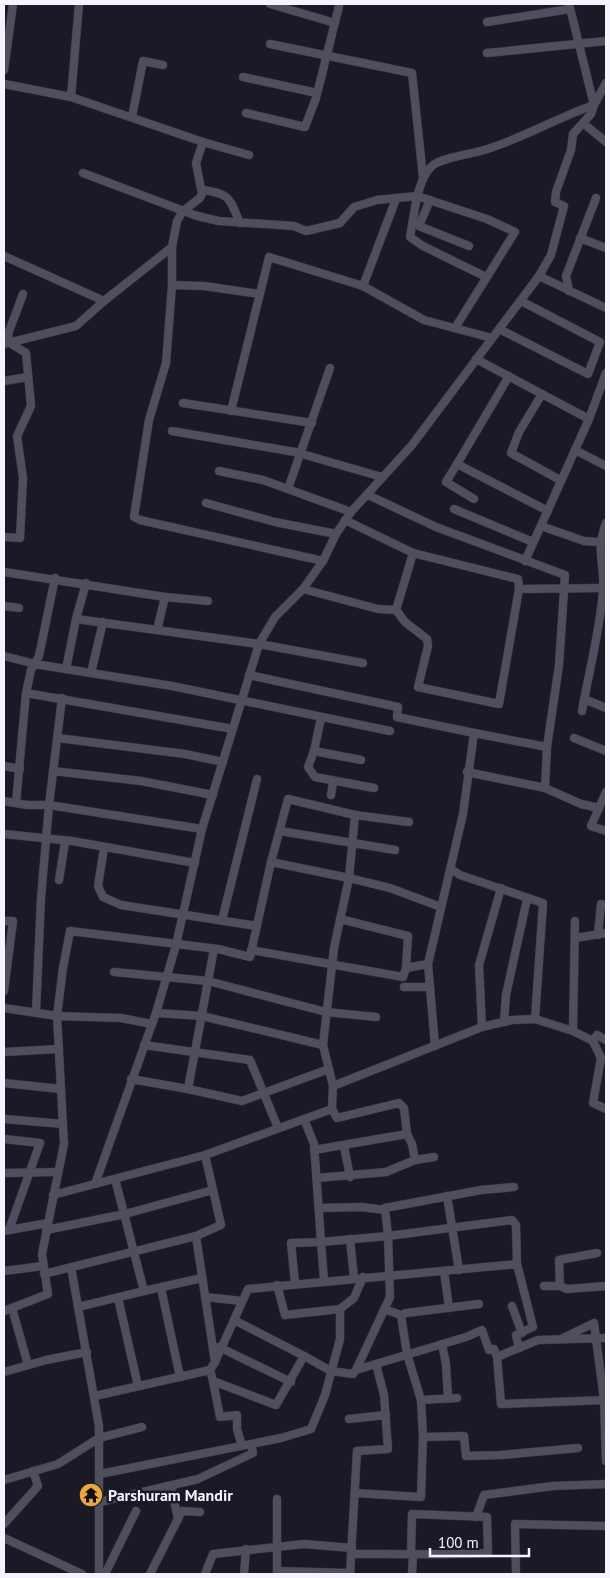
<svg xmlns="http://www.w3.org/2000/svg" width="610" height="1578" viewBox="0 0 610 1578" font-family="'PT Sans',sans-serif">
	<rect width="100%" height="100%" fill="#1a1a27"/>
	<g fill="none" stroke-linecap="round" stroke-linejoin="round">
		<!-- minor casing -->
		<g stroke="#363540" stroke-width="9">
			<g id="minor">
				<path d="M270 4 335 23"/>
				<path d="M487 22 570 9"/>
				<path d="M270 44 412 73 423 177"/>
				<path d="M487 53 606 41"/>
				<path d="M4 70 13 4"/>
				<path d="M243 77 317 93"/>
				<path d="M4 84 71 97 203 142 249 155"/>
				<path d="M71 97 79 4"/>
				<path d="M246 113 305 127 316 98 339 6"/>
				<path d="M132 117 143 61 163 65"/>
				<path d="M583 123 606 142"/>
				<path d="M203 142 196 163 202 194 200 198 183 211 177 221 172 247V285L166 363 149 420 134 517 140 520 323 561"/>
				<path d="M83 173 197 216 219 221 294 226 306 231 340 223 354 207 377 200 417 196C421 185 423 174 432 166 440 158 472 154 484 150 522 139 556 118 594 105L606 83"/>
				<path d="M203 190C231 194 229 198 240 223"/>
				<path d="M430 200 419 226 469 246"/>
				<path d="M580 238 606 248"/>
				<path d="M4 256 104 301"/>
				<path d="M539 276 606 308"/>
				<path d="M172 285 204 286 260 294"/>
				<path d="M363 286 396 199"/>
				<path d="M569 291 566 276 596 198"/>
				<path d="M455 328 515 232 487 219 417 196 410 237 423 246 486 277"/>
				<path d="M499 329 588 374 600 342 521 301"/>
				<path d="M4 344 76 326 104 301 172 247"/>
				<path d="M476 359 589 419"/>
				<path d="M509 376 457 464 548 511"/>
				<path d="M4 381 28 377"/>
				<path d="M542 394 519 432 511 453 560 480"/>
				<path d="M183 403 312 423"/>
				<path d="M231 411 269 257 363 286 424 320 492 338"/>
				<path d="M172 431 295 452 382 477"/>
				<path d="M575 450 606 466"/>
				<path d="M457 464 446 482 474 499"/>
				<path d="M219 471 263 480 351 512"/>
				<path d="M288 489 330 368"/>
				<path d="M368 495 436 527 565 575 559 665 547 747 545 788"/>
				<path d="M206 503 275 522 336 534"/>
				<path d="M454 509 533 542"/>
				<path d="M345 520 413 553 518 579 519 589 499 704 418 687 428 646 427 639 405 622 396 610"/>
				<path d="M541 526 584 541 600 542"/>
				<path d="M4 537 20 538 23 478 17 436 31 406 26 353 10 343 8 334 23 294"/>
				<path d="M525 561 589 419 606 373"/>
				<path d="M4 572 165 597"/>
				<path d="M303 589 378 609 396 610 413 553"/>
				<path d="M519 589 606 588"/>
				<path d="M4 606 19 608"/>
				<path d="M76 619 259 644 363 663"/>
				<path d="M157 630 165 597 208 601"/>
				<path d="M4 656 35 664 172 686 390 731"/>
				<path d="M66 669 76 619 86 583"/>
				<path d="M91 673 103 622"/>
				<path d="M249 675 398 707 397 717 474 733"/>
				<path d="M26 693 233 729"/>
				<path d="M584 699 606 708"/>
				<path d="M582 711C589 671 600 631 603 590 605 562 595 553 606 523"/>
				<path d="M321 718 314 751 308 767 315 777 374 788"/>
				<path d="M58 738 185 754 223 762"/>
				<path d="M574 738 606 751"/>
				<path d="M314 751 361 760"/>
				<path d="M4 766 20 769"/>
				<path d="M53 771 141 781 213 795"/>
				<path d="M467 772 545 788 581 804 599 808 606 792"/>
				<path d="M331 795 333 782"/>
				<path d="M4 801 27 805H49L202 829"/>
				<path d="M16 803 26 693 31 670 39 656 55 578"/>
				<path d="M599 808 591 826 606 831"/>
				<path d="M355 815 349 878 390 888 441 907"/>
				<path d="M280 831 395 850"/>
				<path d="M4 834 72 841 195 863"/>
				<path d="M104 848 98 886 103 897 121 905 257 926"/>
				<path d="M271 862 288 799 355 815 409 822"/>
				<path d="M451 869 460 875 543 903 535 1019"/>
				<path d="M59 880 65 842"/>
				<path d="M340 919 408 936 406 968"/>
				<path d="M222 920 257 779"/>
				<path d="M4 921H13L4 991"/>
				<path d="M598 935 601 904 606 906"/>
				<path d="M575 938 606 933"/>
				<path d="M251 950 403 977 406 968 428 964"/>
				<path d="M114 972 208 981 326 1012 376 1017"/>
				<path d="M404 987H430"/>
				<path d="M4 1008 57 1016 121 1018 152 1024"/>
				<path d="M36 1012 41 898 49 805 62 698"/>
				<path d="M156 1013 202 1016 323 1045 333 1086"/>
				<path d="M504 1022 506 995 527 899"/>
				<path d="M482 1027 479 965 501 888"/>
				<path d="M573 1031 575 921"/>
				<path d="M593 1041 597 1035 606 1040"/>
				<path d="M144 1045 250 1060 278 1128"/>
				<path d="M435 1046 428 964 463 814 474 733 547 747"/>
				<path d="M4 1052 59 1049"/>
				<path d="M131 1079 188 1089 214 949"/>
				<path d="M4 1083 61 1089"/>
				<path d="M188 1089 242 1101 329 1069"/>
				<path d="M332 1109 337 1118 399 1103 404 1108 407 1134 412 1144 415 1160"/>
				<path d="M4 1119 63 1124"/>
				<path d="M4 1139 40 1143 9 1230"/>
				<path d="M344 1146 350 1177"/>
				<path d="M314 1150 407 1134"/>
				<path d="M4 1173 58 1172"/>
				<path d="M317 1178 386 1172 415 1160 434 1157"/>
				<path d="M115 1179 144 1291 202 1278"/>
				<path d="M95 1184 156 1013 176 945 202 829 259 644 275 617 303 589 323 561 336 534 351 512 412 445 539 276 551 255 564 206 555 202 556 192 571 150 573 134 591 114 594 105 569 4"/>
				<path d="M53 1195 205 1155 332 1109 333 1086 482 1027 512 1020 535 1019 573 1031 593 1041 601 1058 593 1103 606 1109"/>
				<path d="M447 1196 459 1270"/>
				<path d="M319 1208 362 1207 385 1210"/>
				<path d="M46 1230 125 1214 213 1190"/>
				<path d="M4 1231 48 1223"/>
				<path d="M350 1239 354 1278"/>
				<path d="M71 1267 99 1426V1574"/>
				<path d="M4 1271 43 1266"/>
				<path d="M444 1271 449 1308"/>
				<path d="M44 1274 196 1236 221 1225 205 1155"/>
				<path d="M324 1280 321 1242 388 1236 385 1208 481 1190 514 1187"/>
				<path d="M295 1283 291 1243 321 1242 314 1144 304 1119"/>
				<path d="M277 1285 285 1315 340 1309"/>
				<path d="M544 1286H560L567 1289 606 1286"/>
				<path d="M560 1286 559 1260 597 1253"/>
				<path d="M161 1288 180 1377"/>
				<path d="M205 1297 242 1301"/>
				<path d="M118 1298 138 1386"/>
				<path d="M512 1306 522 1333"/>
				<path d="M78 1307 144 1291"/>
				<path d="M12 1308 28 1365"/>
				<path d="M384 1309 401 1315 406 1313 479 1304"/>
				<path d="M4 1311 48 1294 42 1254 64 1144 57 1016 63 968 70 931 218 949 250 957 271 862 349 878 334 948 323 1045"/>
				<path d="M234 1320 304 1356"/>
				<path d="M563 1338 594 1323 604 1400 606 1461"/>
				<path d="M442 1344 446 1364 448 1398"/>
				<path d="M219 1347 291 1382"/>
				<path d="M497 1357 501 1404 606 1400"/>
				<path d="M215 1362 248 1289 517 1264 533 1327 516 1335 519 1348"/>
				<path d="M210 1370 213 1381 276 1405 304 1356 331 1371 353 1374 356 1370 466 1337 482 1330 489 1350 494 1349 497 1357 538 1340 606 1338"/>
				<path d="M356 1370 390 1297 388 1236 512 1220 516 1225 517 1264"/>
				<path d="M4 1372 46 1360 87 1352"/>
				<path d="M213 1381 220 1417 237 1415V1429L242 1446"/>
				<path d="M95 1396 210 1370 215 1362 196 1236"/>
				<path d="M421 1400 457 1398"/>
				<path d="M349 1419 386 1415"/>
				<path d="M423 1437 464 1436 466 1456 501 1455 578 1448"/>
				<path d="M100 1474 281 1438 311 1429 325 1395 340 1339V1309L354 1298 363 1277"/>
				<path d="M4 1480 58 1464 99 1438 142 1427"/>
				<path d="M171 1486 178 1519"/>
				<path d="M355 1493 421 1497 423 1437 421 1400 407 1354 401 1315"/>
				<path d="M277 1499V1574"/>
				<path d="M100 1502 198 1479 253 1453 251 1444"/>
				<path d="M476 1517 484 1495 553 1486 606 1484"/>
				<path d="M4 1524 38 1486 33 1471"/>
				<path d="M4 1538 82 1574"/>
				<path d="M352 1554C397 1554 442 1555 488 1553L487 1517 412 1514 411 1555"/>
				<path d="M277 1571 350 1573"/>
				<path d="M105 1574 136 1511"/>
				<path d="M150 1574 182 1511 200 1512"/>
				<path d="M205 1574 213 1554 304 1544 352 1548"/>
				<path d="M244 1574 246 1549"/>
				<path d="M350 1574 357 1451 388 1449 384 1395 376 1364"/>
				<path d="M412 1574 413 1555"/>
				<path d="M516 1574 515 1524 606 1526"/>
			</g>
		</g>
		<!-- minor -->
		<use href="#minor" stroke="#4e4e5e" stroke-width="8"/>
	</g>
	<!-- icons -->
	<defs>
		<g id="temple-disc" transform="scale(1.25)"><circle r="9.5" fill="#eda83b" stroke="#1a1a27"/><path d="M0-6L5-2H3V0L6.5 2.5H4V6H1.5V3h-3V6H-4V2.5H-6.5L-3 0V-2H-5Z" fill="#111"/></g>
	</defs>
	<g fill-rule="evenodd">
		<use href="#temple-disc" x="91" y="1495"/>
	</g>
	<g text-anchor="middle" stroke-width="5" stroke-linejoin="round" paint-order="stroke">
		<!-- poi labels -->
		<g font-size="16" font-weight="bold" fill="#f4f4fe" stroke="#1a1a27" text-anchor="start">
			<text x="108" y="1501">Parshuram Mandir</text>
		</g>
	</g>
	<!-- border -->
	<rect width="610" height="1578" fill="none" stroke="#f4f4fe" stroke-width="10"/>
	<!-- scale -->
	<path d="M430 1548v8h99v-8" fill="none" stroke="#f4f4fe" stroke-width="2.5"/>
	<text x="438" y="1548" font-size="15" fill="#f4f4fe" stroke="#1a1a27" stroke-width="4" paint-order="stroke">100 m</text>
</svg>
